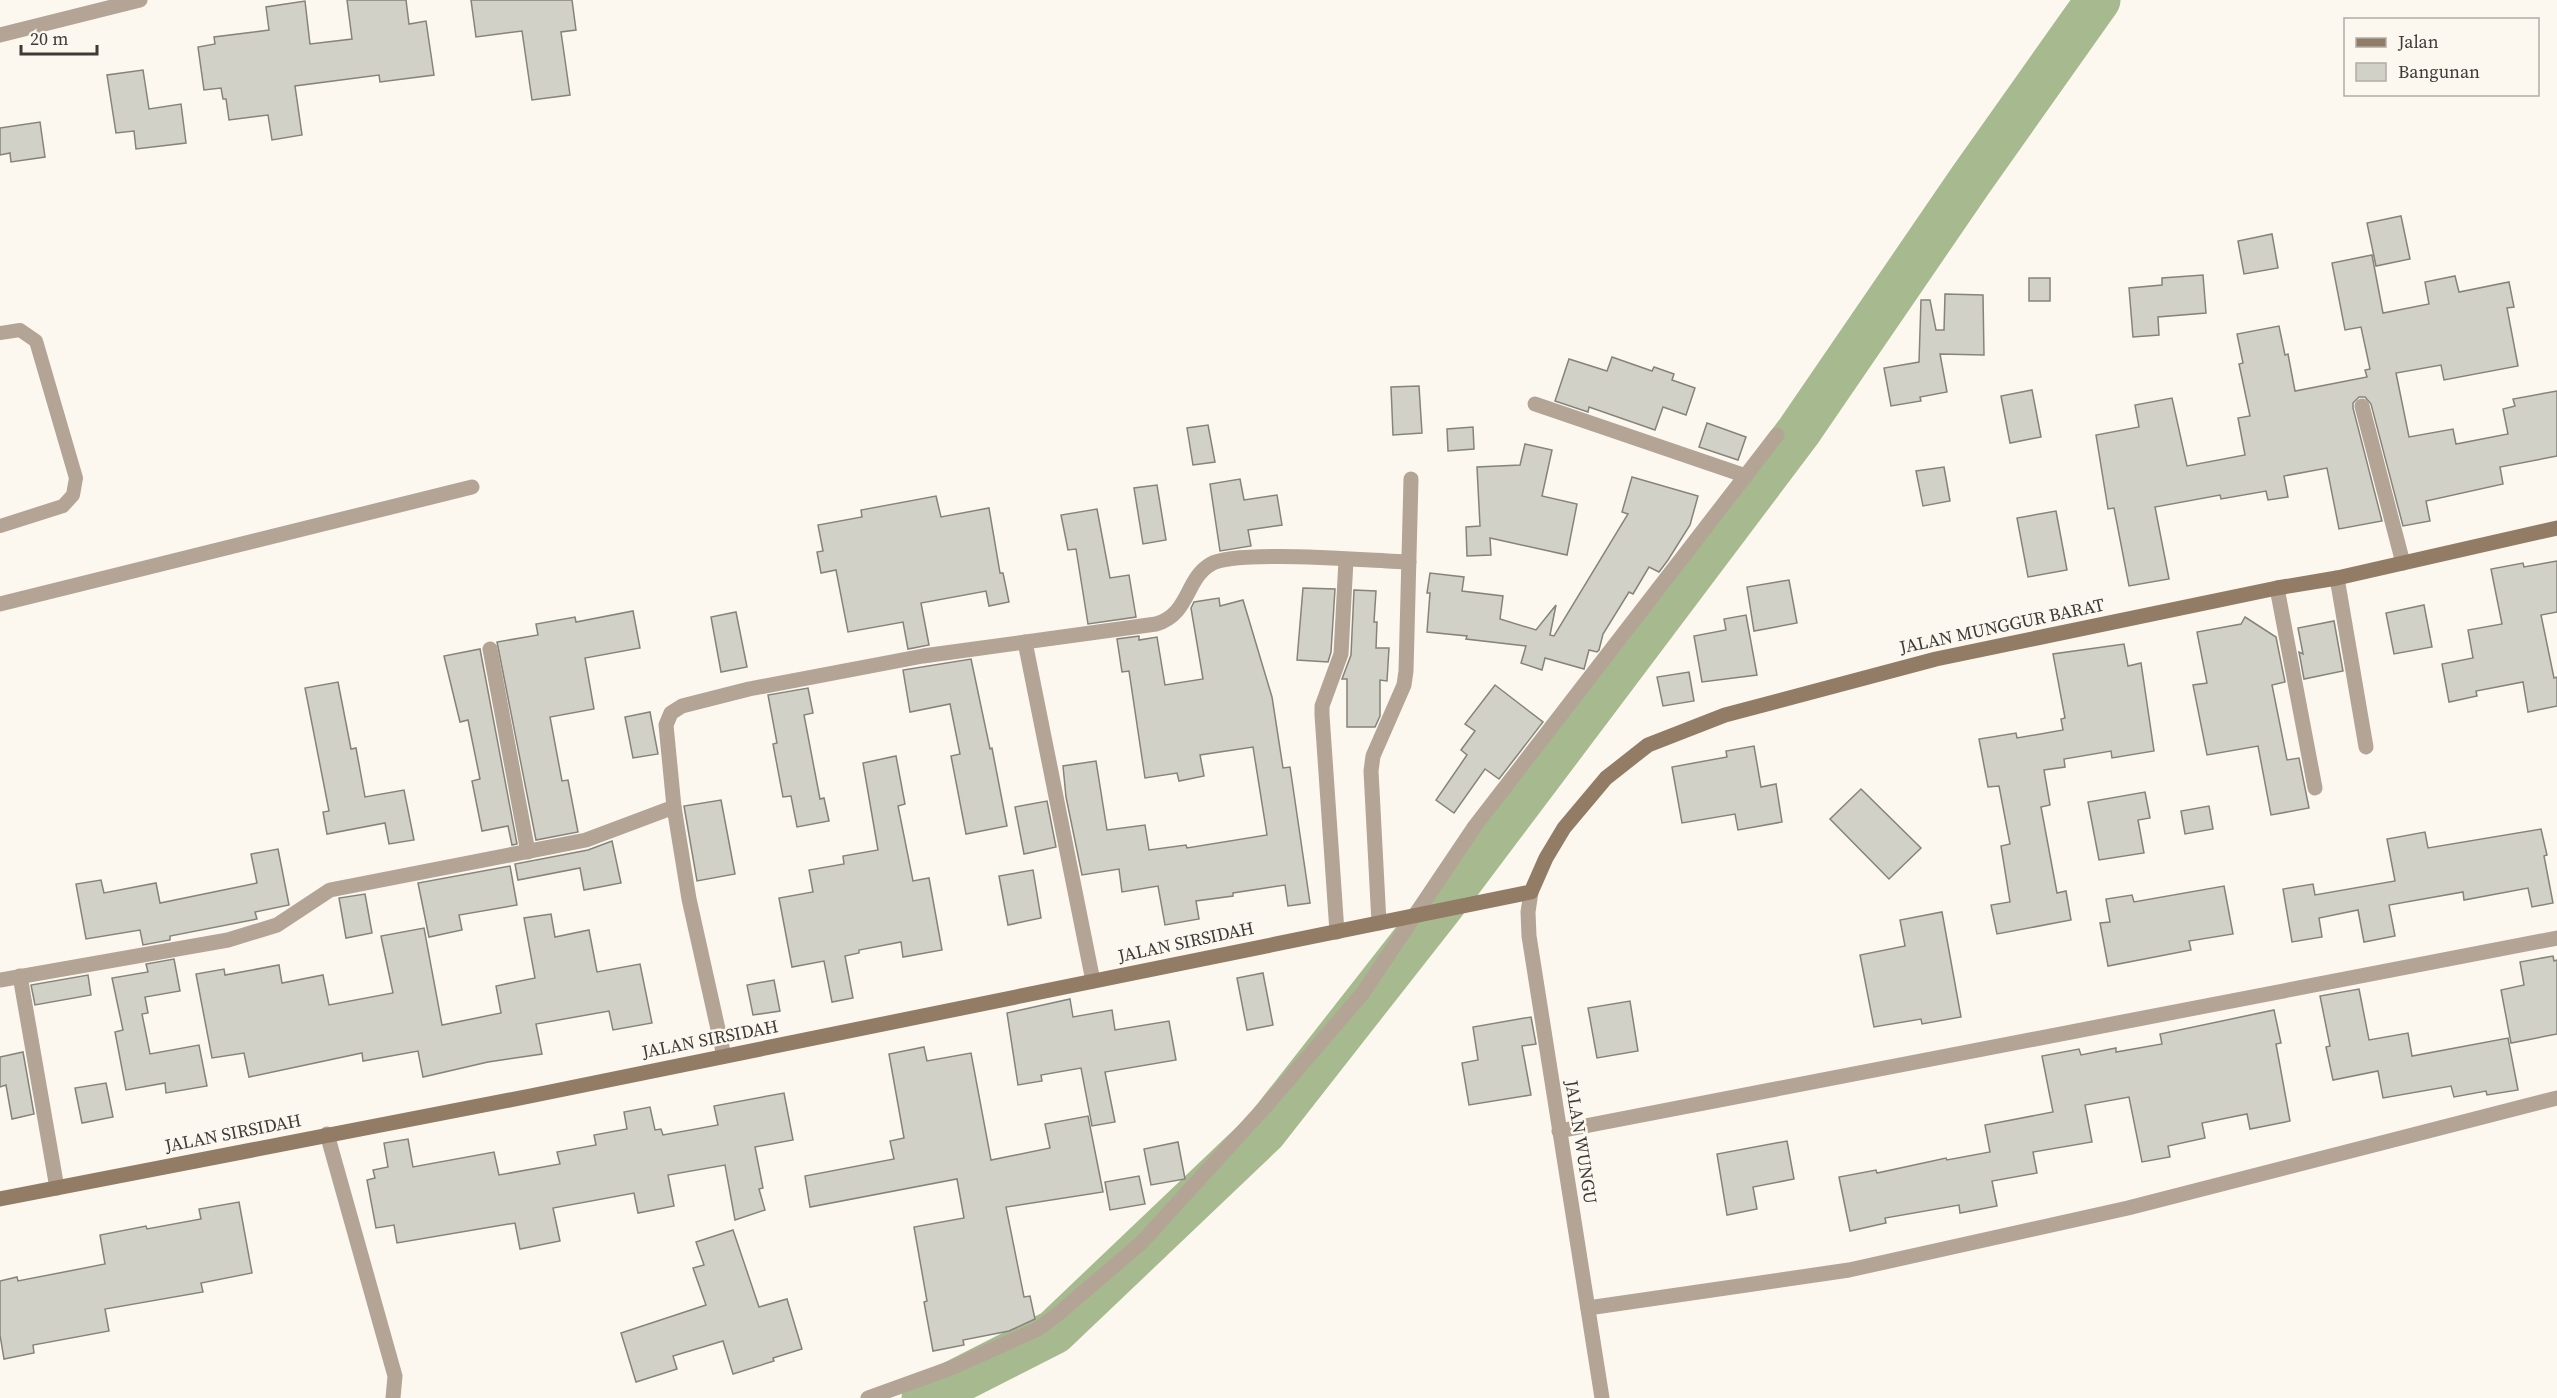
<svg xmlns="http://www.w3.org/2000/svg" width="2557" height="1398" viewBox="0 0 2557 1398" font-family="'Source Serif 4',serif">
	<rect width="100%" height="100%" fill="#fcf8ef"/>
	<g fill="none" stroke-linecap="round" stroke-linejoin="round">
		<!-- river -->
		<path stroke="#a7ba8f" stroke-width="45" d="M924 1398 1054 1332 1264 1132 1442 905 1799 431 1970 181 2098 0"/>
	</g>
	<!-- building -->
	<g fill="#d1d1c8" stroke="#84847b" stroke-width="1.5">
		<path d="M347 0H406L409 24 426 21 434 75 380 82 379 75 295 86 302 135 272 140 268 115 229 120 226 99H223L221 88 204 90 198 47 215 44 214 37 269 30 266 7 305 1 310 44 352 39Z"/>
		<path d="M471 0H572L576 30 561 32 570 95 532 100 522 31 476 37Z"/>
		<path d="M143 70 149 109 181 104 186 143 136 149 134 131 116 133 107 75Z"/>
		<path d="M40 122 45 157 11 162 10 153 0 155V128Z"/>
		<path d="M2401 216 2410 259 2376 266 2367 223Z"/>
		<path d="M2272 234 2278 268 2244 274 2238 241Z"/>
		<path d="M2372 255 2383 313 2429 304 2425 282 2455 276 2459 292 2509 282 2514 307 2507 308 2518 366 2444 380 2441 365 2396 373 2409 437 2453 429 2456 444 2508 434 2503 409 2515 406 2513 399 2557 391V456L2500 467 2503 484 2426 501 2430 521 2403 526 2371 404 2365 397H2359L2353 403V408L2382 521 2339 529 2327 468 2284 476 2288 497 2268 500 2266 491 2221 499 2220 495 2155 507 2169 579 2129 586 2114 508 2108 509 2096 435 2139 427 2135 405 2172 398 2187 466 2245 455 2238 418 2250 416 2239 364 2243 363 2237 334 2279 326 2285 355 2288 354 2295 391 2367 377 2365 370 2370 369 2361 327 2345 330 2332 263Z"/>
		<path d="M2203 275 2206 313 2158 317 2159 335 2133 337 2129 288 2162 285V278Z"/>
		<rect x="2029" y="278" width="21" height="23"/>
		<path d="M1945 294 1983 295 1984 355 1940 354 1947 392 1920 397 1921 401 1891 406 1884 368 1919 362 1921 300H1930L1936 330H1944Z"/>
		<path d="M1612 357 1652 371 1654 367 1674 374 1672 380 1695 388 1686 415 1663 407 1655 430 1589 407 1588 412 1555 401 1569 359 1607 371Z"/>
		<path d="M1419 386 1422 433 1393 435 1391 387Z"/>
		<path d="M2032 390 2041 437 2010 443 2001 396Z"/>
		<path d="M1707 423 1746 437 1738 460 1699 447Z"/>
		<path d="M1208 425 1215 462 1193 465 1187 428Z"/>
		<path d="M1473 427 1474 449 1448 451 1447 429Z"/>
		<path d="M1525 444 1552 450 1542 496 1577 504 1567 555 1490 538 1491 555 1467 556 1466 527 1480 526 1477 467 1520 465Z"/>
		<path d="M1944 467 1950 501 1923 506 1916 471Z"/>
		<path d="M1632 477 1698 496 1690 525 1668 560 1659 572 1649 567 1633 594 1629 592 1603 634 1599 650 1597 652 1589 650 1584 669 1545 658 1542 670 1521 663 1526 646 1466 639 1467 636 1427 632 1430 593H1427L1430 573 1464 577 1462 591 1503 596 1500 619 1536 630 1556 605 1550 635 1554 636 1628 514 1622 512Z"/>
		<path d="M1240 479 1244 500 1277 495 1282 525 1248 530 1251 546 1220 551 1210 484Z"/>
		<path d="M1157 485 1166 540 1143 544 1134 488Z"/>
		<path d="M936 496 941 517 989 508 1000 573H1003L1009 602 989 606 986 591 921 603 929 645 908 649 903 622 848 632 836 570 821 573 817 552 823 551 818 525 862 517 861 510Z"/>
		<path d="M1097 509 1110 578 1129 575 1136 617 1088 624 1076 549 1068 550 1061 515Z"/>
		<path d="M2056 511 2067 570 2028 577 2017 518Z"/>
		<path d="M2557 561V612L2541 615 2554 678 2557 677V706L2528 712 2523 682 2476 691 2477 696 2449 702 2442 664 2473 658 2468 630 2502 624 2491 569 2523 563 2524 567Z"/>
		<path d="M1789 580 1797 623 1754 631 1747 587Z"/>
		<path d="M1303 588 1335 589 1331 652 1328 662 1297 660Z"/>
		<path d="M1354 590 1376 591 1374 622H1377L1376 648H1389L1387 681 1380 680V716L1375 727H1347V679H1342L1351 655Z"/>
		<path d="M1219 598 1220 606 1243 600 1272 697 1283 768 1290 767 1310 903 1288 906 1285 885 1233 893V896L1196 901 1199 919 1165 925 1158 886 1122 892 1119 869 1082 875 1066 797 1063 766 1096 761 1107 830 1145 825 1149 850 1186 845 1187 848 1267 835 1253 747 1200 755 1204 776 1179 781 1177 773 1145 778 1129 671 1122 672 1117 639 1139 636V640L1157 637 1165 685 1203 679 1191 608 1194 602Z"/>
		<path d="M2424 605 2432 647 2394 654 2386 613Z"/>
		<path d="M633 611 640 648 585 658 594 709 550 717 562 781 568 780 578 832 536 840 497 642 538 635 536 624 575 617 576 622Z"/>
		<path d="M736 612 747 667 721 672 711 617Z"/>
		<path d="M1746 615 1757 675 1702 682 1694 636 1726 630 1724 619Z"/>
		<path d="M2245 617 2276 637 2285 682 2272 685 2287 760 2299 758 2309 808 2271 815 2258 746 2207 755 2193 685 2207 683 2197 632 2241 624Z"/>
		<path d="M2334 621 2343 671 2304 679 2299 652 2303 654 2298 628Z"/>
		<path d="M2124 644 2128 666 2141 663 2154 751 2112 758 2111 751 2064 759 2065 767 2044 770 2050 805 2041 807 2057 893 2066 891 2071 920 1997 934 1991 905 2010 902 2001 846 2010 844 1999 786 1988 787 1979 739 2016 733 2017 738 2063 730 2061 719 2065 718 2053 654Z"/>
		<path d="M480 649 517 844 512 845 508 826 482 831 472 781 480 779 468 720 460 722 444 656Z"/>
		<path d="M971 659 990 749 992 748 1007 826 966 834 951 756 960 754 950 704 910 712 903 670Z"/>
		<path d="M1689 672 1694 701 1663 706 1657 677Z"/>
		<path d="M338 682 351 749 356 748 365 797 404 790 414 840 389 844 385 823 327 834 323 812 329 811 305 688Z"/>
		<path d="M1495 685 1543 722 1499 779 1485 769 1454 813 1436 800 1467 755 1461 750 1475 731 1465 724Z"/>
		<path d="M808 688 813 713 804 715 820 799 824 798 829 821 797 827 791 796 783 797 773 744 777 743 768 695Z"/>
		<path d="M650 712 658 754 633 758 625 717Z"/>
		<path d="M1754 746 1761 787 1776 784 1782 822 1738 830 1735 814 1682 823 1672 767 1727 757 1726 751Z"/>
		<path d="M896 756 905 804 898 806 913 881 929 878 942 950 903 957 901 942 859 950V953L845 956 853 998 832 1002 824 961 792 967 779 898 813 892 809 870 844 864 843 856 878 850 863 763Z"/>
		<path d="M1861 789 1921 848 1889 879 1830 819Z"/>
		<path d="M2145 792 2150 818 2138 820 2144 853 2099 860 2088 802Z"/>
		<path d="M721 800 735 874 697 881 684 806Z"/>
		<path d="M1047 801 1056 847 1024 854 1015 807Z"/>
		<path d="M2209 806 2213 829 2185 834 2181 811Z"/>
		<path d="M2541 829 2547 855 2544 856 2553 903 2532 907 2528 888 2464 900 2463 892 2389 905 2395 936 2364 942 2358 910 2319 918 2322 937 2292 942 2283 889 2313 884 2315 895 2395 881 2387 839 2425 832 2428 848Z"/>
		<path d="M612 841 621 883 584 890 580 868 518 880 515 864 588 850Z"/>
		<path d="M278 849 289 905 255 912 257 919 170 936V940L143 945 140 930 86 939 76 884 101 880 104 893 156 883 160 903 257 883 251 854Z"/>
		<path d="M510 866 517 905 459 915 462 930 429 937 418 883Z"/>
		<path d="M1033 870 1041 918 1008 925 999 876Z"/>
		<path d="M2224 886 2233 934 2189 941 2191 950 2108 966 2100 923 2110 922 2106 899 2132 895 2134 902Z"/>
		<path d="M365 894 372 933 346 938 339 898Z"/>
		<path d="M1942 912 1961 1017 1922 1024 1921 1019 1874 1027 1860 955 1905 946 1900 920Z"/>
		<path d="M551 914 555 937 589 930 597 972 640 964 652 1023 613 1030 609 1011 536 1024 542 1054 488 1062 423 1077 418 1051 363 1061 362 1053 249 1077 244 1053 212 1058 196 974 224 969 225 975 279 965 282 983 323 975 329 1005 393 993 381 936 424 928 442 1025 501 1013 496 986 535 978 524 918Z"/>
		<path d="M2553 956 2554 961 2557 960V1034L2511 1043 2501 990 2524 985 2520 962Z"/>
		<path d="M174 959 180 991 145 997 148 1013 142 1014 150 1054 199 1045 207 1086 166 1093 165 1083 126 1090 115 1032 123 1030 112 978 148 972 146 964Z"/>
		<path d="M1263 973 1273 1025 1247 1030 1237 978Z"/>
		<path d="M88 975 91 995 35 1005 31 985Z"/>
		<path d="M774 980 780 1011 753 1015 747 985Z"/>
		<path d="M2359 989 2369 1040 2408 1033 2412 1056 2508 1038 2518 1090 2487 1095 2486 1091 2454 1097 2451 1086 2383 1098 2378 1071 2333 1080 2326 1047 2330 1046 2320 996Z"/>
		<path d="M1070 999 1073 1017 1112 1010 1115 1030 1169 1021 1176 1060 1105 1072 1115 1122 1092 1126 1081 1068 1041 1075 1042 1081 1018 1085 1007 1013Z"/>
		<path d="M1630 1001 1638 1051 1597 1058 1588 1008Z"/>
		<path d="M2274 1010 2281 1043 2276 1044 2290 1121 2250 1129 2247 1114 2202 1123 2205 1138 2168 1146 2170 1157 2142 1162 2129 1097 2085 1105 2092 1142 2033 1152 2037 1173 1992 1181 1997 1206 1960 1213 1959 1205 1885 1218 1886 1223 1850 1231 1839 1177 1876 1170 1877 1173 1946 1158 1947 1160 1990 1152 1985 1125 2053 1112 2042 1056 2079 1049 2081 1055 2116 1048V1052L2162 1044 2160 1034Z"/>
		<path d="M1531 1017 1536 1044 1522 1046 1531 1095 1469 1105 1462 1063 1478 1060 1473 1027Z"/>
		<path d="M924 1047 927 1061 971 1053 991 1160 1050 1148 1045 1124 1088 1116 1103 1192 1006 1207 1024 1297 1030 1296 1035 1319 1009 1331 963 1340 964 1345 933 1351 924 1302 927 1301 914 1227 964 1218 957 1179 810 1207 805 1176 894 1159 890 1141 904 1138 889 1054Z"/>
		<path d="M23 1052 34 1114 12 1119 6 1085 0 1087V1057Z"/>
		<path d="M106 1083 113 1117 82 1123 75 1088Z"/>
		<path d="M784 1093 793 1140 755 1147 763 1188 759 1189 765 1210 735 1220 725 1165 668 1175 674 1206 638 1213 634 1193 553 1208 560 1241 520 1249 515 1223 397 1243 394 1225 376 1228 367 1180 375 1178 373 1170 388 1167 384 1143 408 1139 413 1167 494 1152 499 1175 560 1164 557 1152 596 1145 594 1135 627 1129 624 1112 650 1107 655 1130 661 1129 663 1135 718 1125 714 1106Z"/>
		<path d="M1787 1141 1794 1179 1753 1187 1757 1209 1727 1215 1717 1154Z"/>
		<path d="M1178 1142 1185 1179 1151 1185 1144 1149Z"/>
		<path d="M1139 1176 1145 1204 1110 1210 1105 1182Z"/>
		<path d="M239 1202 252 1273 201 1283 203 1292 105 1309 109 1331 33 1345 34 1353 4 1359 0 1335V1281L17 1277 18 1281 105 1264 100 1235 146 1226 147 1229 201 1219 199 1209Z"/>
		<path d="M733 1230 759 1307 787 1299 802 1349 773 1358 774 1361 733 1374 723 1341 673 1356 677 1369 636 1382 621 1333 706 1305 693 1268 704 1265 696 1242Z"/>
	</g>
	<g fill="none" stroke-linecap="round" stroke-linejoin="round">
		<!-- lane -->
		<path stroke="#b4a495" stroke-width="14" d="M0 333 20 330 36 341 76 478 73 495 63 506 0 526"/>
		<!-- street -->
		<g stroke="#b4a495" stroke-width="15">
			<path d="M0 35 140 0"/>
			<path d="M1535 404 1746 476"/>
			<path d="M2362 406 2403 563"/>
			<path d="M2337 578 2366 747"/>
			<path d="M2277 588 2315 788"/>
			<path d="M0 604 472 487"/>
			<path d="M1025 642 1093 981"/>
			<path d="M490 649 528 852"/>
			<path d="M674 807 689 899 724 1056"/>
			<path d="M1531 892 1528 912 1529 936 1602 1398"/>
			<path d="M1379 923 1371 771 1373 756 1404 685 1406 671 1411 479"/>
			<path d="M1337 932 1322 715V706L1341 654 1346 560"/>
			<path d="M20 976 57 1188"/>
			<path d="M0 980 228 940 277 925 330 890 586 840 674 807 666 725 671 713 682 706 749 689 923 656 1156 624C1190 614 1185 579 1211 564 1236 549 1372 561 1409 562"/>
			<path d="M1559 1131 2557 938"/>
			<path d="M327 1134 395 1376 393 1398"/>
			<path d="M1588 1308 1849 1270 2128 1208 2557 1098"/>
			<path d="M868 1398 951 1368 1038 1329 1058 1314 1142 1242 1265 1107 1362 994 1475 826 1777 435"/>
		</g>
		<!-- secondary -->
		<path stroke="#937c65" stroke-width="15" d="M0 1199 530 1096 1531 892 1546 858 1564 828 1606 778 1648 745 1725 715 1936 659 2277 588 2337 578 2557 528"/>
	</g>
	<g text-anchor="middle" stroke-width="5" stroke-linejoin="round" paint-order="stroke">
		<!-- street labels -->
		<g font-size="18" fill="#3d3b38" stroke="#fcf8ef">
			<text transform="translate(2002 626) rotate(-12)" y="6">JALAN MUNGGUR BARAT</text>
			<text transform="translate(1186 942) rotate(-12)" y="6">JALAN SIRSIDAH</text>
			<text transform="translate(710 1039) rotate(-11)" y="6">JALAN SIRSIDAH</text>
			<text transform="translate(233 1133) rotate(-11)" y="6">JALAN SIRSIDAH</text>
			<text transform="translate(1581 1142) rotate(81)" y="6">JALAN WUNGU</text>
		</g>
	</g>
	<!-- legend -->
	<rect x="2344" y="18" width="195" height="78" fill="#fcf8ef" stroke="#b0aca6" stroke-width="1.5"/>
	<rect x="2356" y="38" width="30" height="9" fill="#937c65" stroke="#b0aca6" stroke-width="1.5"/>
	<text x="2398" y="48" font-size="18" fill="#3d3b38">Jalan</text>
	<rect x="2356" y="63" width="30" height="18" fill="#d1d1c8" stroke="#b0aca6" stroke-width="1.5"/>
	<text x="2398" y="78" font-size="18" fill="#3d3b38">Bangunan</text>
	<!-- scale -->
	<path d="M21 45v9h76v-9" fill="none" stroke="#3d3b38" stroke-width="3"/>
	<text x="30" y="45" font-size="18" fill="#3d3b38" stroke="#fcf8ef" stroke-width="4.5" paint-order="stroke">20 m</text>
</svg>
